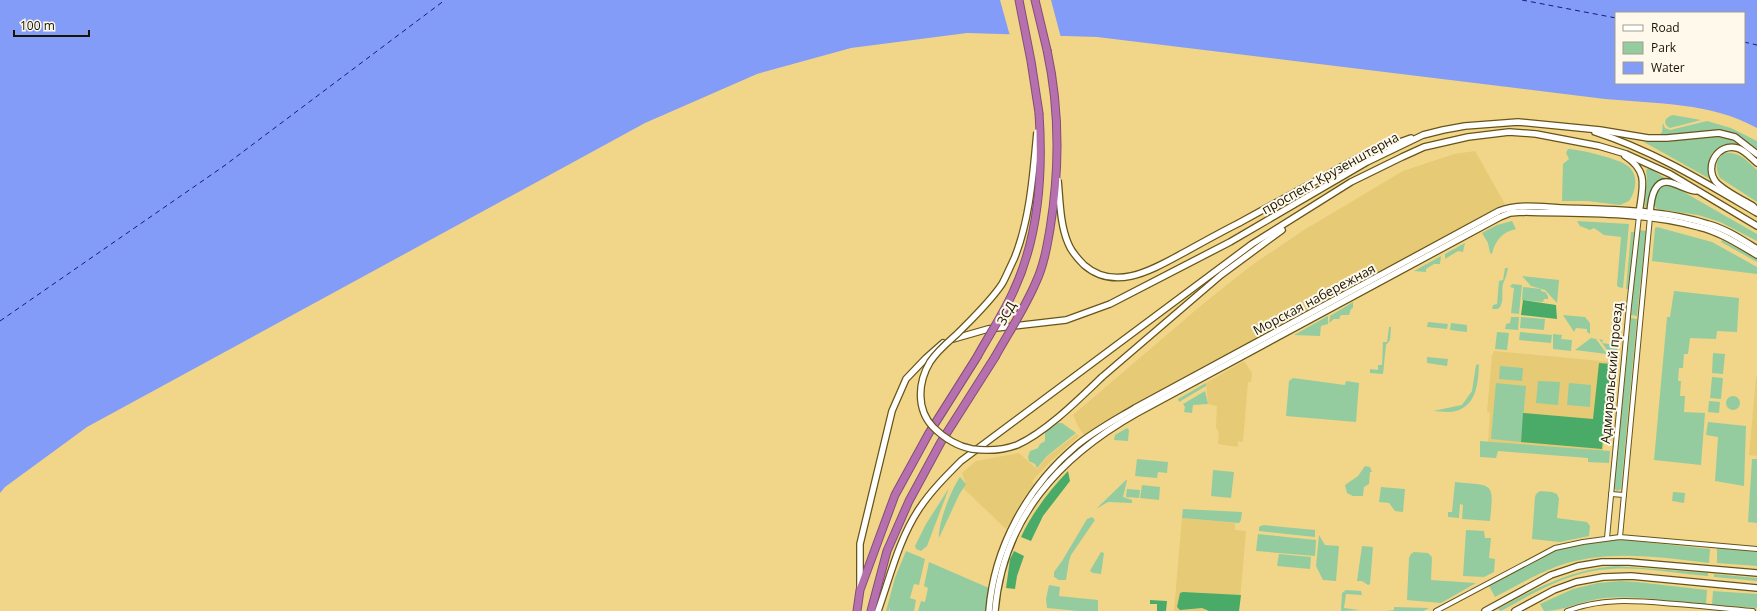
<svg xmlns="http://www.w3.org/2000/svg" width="1757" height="611" viewBox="0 0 1757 611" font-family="'Open Sans',sans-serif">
	<rect width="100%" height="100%" fill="#f1d689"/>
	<!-- built -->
	<g fill="#e7ca75">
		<path d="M1475 151 1505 204 1101 423 1084 435 1079 428 1073 415 1204 303 1252 265 1304 230 1403 171 1454 154Z"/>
		<path d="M1494 351 1611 362 1603 451 1488 442 1490 413 1487 412 1492 355Z"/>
		<path d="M1244 361 1252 373 1251 382H1248L1243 442 1238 441V447L1218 444 1219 433 1216 427 1217 406 1208 404 1206 383Z"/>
		<path d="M1756 377H1757V456L1749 455Z"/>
		<path d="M1077 434 1079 436 1052 460 1035 478 1032 482 1034 484 1023 499 1006 529 963 488 966 484 962 473 976 461 1019 453 1037 469 1048 456Z"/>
		<path d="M1182 518 1235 523V530L1246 531 1239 611H1174Z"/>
	</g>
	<!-- green -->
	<g fill="#94cca0">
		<path d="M1670 116 1673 115 1701 120 1670 128C1666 126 1664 123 1666 119Z"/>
		<path d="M1707 121 1731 128 1757 141V151C1721 118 1700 135 1658 136L1662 132 1663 123 1665 128 1670 130Z"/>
		<path d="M1710 136 1727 138 1739 144 1738 145C1715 141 1704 157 1710 179L1644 142H1668Z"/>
		<path d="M1568 149C1579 149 1620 159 1628 166 1639 175 1636 192 1629 201L1620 205 1587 201H1562L1563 164 1569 159 1566 153Z"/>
		<path d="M1726 153C1739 151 1748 162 1757 170V202L1720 178C1715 168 1715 158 1726 153Z"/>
		<path d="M1649 168 1665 178V180L1656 184 1651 191 1648 206 1646 208 1645 206 1647 179 1646 170Z"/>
		<path d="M1666 185 1675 187 1757 234V241L1720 222 1698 215 1657 209C1650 201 1656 189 1666 185Z"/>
		<path d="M1512 221 1516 229C1502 232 1495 241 1492 254L1490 253 1488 243 1482 233 1497 225Z"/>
		<path d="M1577 221 1629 224 1623 288 1618 287 1617 285 1621 237 1604 235 1594 228 1590 230 1580 226Z"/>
		<path d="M1657 227 1712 242 1757 267V274L1652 261 1655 228Z"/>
		<path d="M1639 230 1646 231 1637 316 1631 315Z"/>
		<path d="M1631 232H1634L1629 289H1626Z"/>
		<path d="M1722 240 1757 258V262L1721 242Z"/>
		<path d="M1465 243 1463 252 1458 251 1445 259V254Z"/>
		<path d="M1441 256 1440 264H1434L1426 269V272L1414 271Z"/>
		<path d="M1505 268H1508C1507 274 1505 279 1503 284 1501 292 1505 304 1498 309H1492L1493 305 1497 304 1499 281 1503 280Z"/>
		<path d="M1522 276 1559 280 1557 303 1545 290 1531 286Z"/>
		<path d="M1512 284 1522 285 1519 314 1511 313 1514 288 1510 287Z"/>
		<path d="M1523 287 1541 289V291L1545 292 1548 296V299H1544L1543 302 1522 300Z"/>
		<path d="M1674 291 1739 298 1737 332 1717 331 1716 339 1690 338 1688 354H1684L1683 368H1679L1678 381H1681L1680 396H1685L1684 412 1705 413 1701 465 1654 460 1667 317H1670Z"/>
		<path d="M1353 302V308L1351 309 1349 315H1341L1339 319H1334L1329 323 1330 316Z"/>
		<path d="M1563 315 1585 317 1590 323V334L1587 332V329L1576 328 1574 332Z"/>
		<path d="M1328 316V324L1321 326 1320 336 1294 335Z"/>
		<path d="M1511 317H1519L1518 330 1505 329 1506 324 1510 323Z"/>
		<path d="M1521 317 1545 319 1544 330 1520 328Z"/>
		<path d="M1631 318 1637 319 1621 489 1617 491 1614 488Z"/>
		<path d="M1428 322 1448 324 1447 329 1427 327Z"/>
		<path d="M1451 323 1467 325V332L1450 330Z"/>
		<path d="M1389 327H1391L1390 340 1386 345 1383 374 1370 373V369L1378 370V365H1382L1383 342H1387Z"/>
		<path d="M1497 332 1509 333 1507 350 1495 349Z"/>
		<path d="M1520 332 1552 335 1551 343 1519 340Z"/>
		<path d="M1553 334 1562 335 1561 339 1572 340 1571 351 1553 349Z"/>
		<path d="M1591 338 1596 339 1607 354 1575 350Z"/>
		<path d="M1599 339 1603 340 1602 343 1615 345V341H1618L1617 355 1610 354Z"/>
		<path d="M1713 353 1725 354 1723 374 1712 373Z"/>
		<path d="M1427 357 1448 359 1447 366 1427 363Z"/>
		<path d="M1479 364C1478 383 1477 405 1456 411 1449 413 1440 411 1433 411L1462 405 1472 391 1476 365Z"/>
		<path d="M1500 366 1523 368 1522 381 1499 379Z"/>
		<path d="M1712 377 1723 378 1721 399 1710 398Z"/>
		<path d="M1293 378 1345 385 1346 381 1359 383 1356 422 1286 416 1289 381Z"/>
		<path d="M1538 381 1560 382 1558 405 1536 403Z"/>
		<path d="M1206 383V386L1179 402 1178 399Z"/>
		<path d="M1496 383 1526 386 1521 442 1491 439Z"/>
		<path d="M1569 383 1591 385 1590 407 1567 405Z"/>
		<path d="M1205 391 1208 404 1193 405 1192 413 1184 412 1185 407 1183 404Z"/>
		<circle cx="1733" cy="403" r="7"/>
		<path d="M1709 401 1720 402 1719 413 1708 412Z"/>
		<path d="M1708 422 1746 426 1744 486 1715 481 1718 437 1706 435Z"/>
		<path d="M1058 423H1062L1076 433 1047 456 1037 468 1035 464 1029 461 1028 457 1030 451 1038 448 1040 444 1045 441V432Z"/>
		<path d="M1127 428 1129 430 1128 441 1114 440 1115 435Z"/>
		<path d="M1480 441 1610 451 1609 463 1588 462V458L1498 451 1496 458 1480 457Z"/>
		<path d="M1137 459 1168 462 1167 473 1158 472 1157 478 1135 476Z"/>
		<path d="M1752 459H1757V523L1748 522Z"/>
		<path d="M1365 466 1370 467 1372 472H1370L1369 484 1364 487 1363 496H1353L1347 493 1345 485 1358 476Z"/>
		<path d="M1213 470 1234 472 1231 498 1211 496Z"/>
		<path d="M960 477 966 484 959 495 939 538C938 523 951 490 960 477Z"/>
		<path d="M1126 480H1127L1123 497 1132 500V503L1108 502 1096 509Z"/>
		<path d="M1455 482C1494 486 1494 481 1490 521L1462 519 1463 505 1460 504 1459 518 1448 517V512H1452Z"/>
		<path d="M1142 485 1160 487 1159 500 1140 498Z"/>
		<path d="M1381 487 1405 489 1403 512 1395 511 1389 503 1379 502Z"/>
		<path d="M949 488 927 546 921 551 916 549 915 546 926 524Z"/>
		<path d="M1127 489 1140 490 1139 498 1126 497Z"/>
		<path d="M1540 491 1552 492 1557 494 1559 499 1557 518 1587 522 1590 526 1589 536 1560 542 1532 539 1535 497 1536 494Z"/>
		<path d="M1673 492 1685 493 1684 503 1672 501Z"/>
		<path d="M1183 509 1242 512 1241 520 1239 523 1182 518Z"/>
		<path d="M1092 517 1095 520 1071 555 1069 561 1066 580H1059L1054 577V572L1062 561 1087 519Z"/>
		<path d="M1263 525 1315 530V537L1259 531V527Z"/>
		<path d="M1466 530 1484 531 1485 538H1491L1489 558 1495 559 1494 572 1484 577 1463 576Z"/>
		<path d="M1258 534 1316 540 1315 556 1256 551Z"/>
		<path d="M1319 535 1325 545 1339 546 1336 581 1323 580 1316 566Z"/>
		<path d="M1609 540H1626L1710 549 1709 563C1659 557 1606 549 1558 566 1536 574 1516 586 1495 597L1488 584 1556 550 1585 543Z"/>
		<path d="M1362 546 1373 547 1370 584 1368 585 1362 581H1357Z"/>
		<path d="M1717 548 1757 552V566L1717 563Z"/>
		<path d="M906 551 925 559 919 585 914 584 910 598 916 600 914 611H890V607L889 611H886L895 578Z"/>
		<path d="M1101 552 1104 553 1101 574 1093 573 1090 571 1091 569Z"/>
		<path d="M1414 552 1428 553 1432 557 1431 580 1476 583 1441 603 1407 600 1409 558 1411 554Z"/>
		<path d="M1279 554 1311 557 1310 569 1277 566Z"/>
		<path d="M929 562 989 588 987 611H918L921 601 925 602 928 588 924 586Z"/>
		<path d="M1616 566 1708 573V576C1673 573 1634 565 1599 570 1563 575 1532 594 1501 611L1498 609C1536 588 1572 569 1616 566Z"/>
		<path d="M1714 574 1757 578V581L1714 577Z"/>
		<path d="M1621 581 1637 582 1707 590 1706 605C1673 602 1637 595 1604 598 1583 600 1565 611 1544 611L1540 604 1573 589 1598 583Z"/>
		<path d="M1049 585 1060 587 1059 596 1098 600V611H1078L1047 608 1046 599Z"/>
		<path d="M1346 590 1361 591 1362 595 1346 594 1344 608 1360 610 1342 611 1341 610 1342 593Z"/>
		<path d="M1713 591 1757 594V608L1712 605Z"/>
		<path d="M1394 607 1429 608 1423 611H1387L1394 610Z"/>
	</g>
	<!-- forest -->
	<g fill="#4aab68">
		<path d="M1523 300 1556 305 1557 319 1521 315Z"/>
		<path d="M1599 363 1611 364 1602 449 1521 442 1523 413 1593 419Z"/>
		<path d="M1068 471 1070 481 1043 516 1031 541 1021 537C1032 513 1050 490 1068 471Z"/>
		<path d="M1014 551 1024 556 1017 576 1015 589 1006 588 1010 559Z"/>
		<path d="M1183 592 1241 595 1239 611H1209L1202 608 1180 610 1177 607 1180 593Z"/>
		<path d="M1150 600 1167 601 1166 611H1157V604H1150Z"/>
	</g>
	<!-- water -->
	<path fill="#839cf7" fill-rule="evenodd" d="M0 0H1757V128C1710 102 1657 104 1605 99L1097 37 967 33 851 48 757 74 645 123 87 427 5 487 0 493ZM1616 13H1744V83H1616Z"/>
	<!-- pier -->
	<path fill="#f1d689" d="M1000 0H1051L1061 38 1010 36Z"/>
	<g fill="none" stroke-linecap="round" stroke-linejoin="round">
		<!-- ferry -->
		<g stroke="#191981" stroke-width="1" stroke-dasharray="5 4" stroke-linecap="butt">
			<path d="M1522 0 1616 18"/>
			<path d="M1744 42 1757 45"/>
			<path d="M0 321 224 166 445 0"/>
		</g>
		<!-- street casing -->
		<g stroke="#675418" stroke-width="6">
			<g id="street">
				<path d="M1611 494 1624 495"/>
				<path d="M1620 537 1650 217"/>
				<path d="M1607 538 1629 306 1639 216"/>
				<path d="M1436 611 1555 548 1583 542 1620 537 1757 549"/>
				<path d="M1567 611C1603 597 1638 601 1676 604 1702 606 1727 609 1753 611"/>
			</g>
		</g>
		<!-- secondary casing -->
		<g stroke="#675418" stroke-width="8">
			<g id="secondary">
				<path d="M1595 132C1654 151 1704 182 1757 213"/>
				<path d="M1625 156C1650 172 1642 188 1639 214"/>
				<path d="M1757 211 1753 206C1743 200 1724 191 1716 182 1704 167 1717 143 1737 148 1745 150 1751 158 1757 163"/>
				<path d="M1650 213C1651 198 1654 175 1675 184 1683 187 1688 190 1696 191"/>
				<path d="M1239 223 1363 155 1411 138"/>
				<path d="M953 339 988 329 1066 320 1110 304 1230 242 1367 162 1423 135 1443 130 1465 126 1518 122 1600 130 1648 138H1667L1719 133 1735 137 1757 154"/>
				<path d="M1102 377 1221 275 1282 230"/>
				<path d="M860 586V544L892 411 906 379 926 358 943 343"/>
				<path d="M878 611C890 577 899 539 919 509 931 491 946 476 961 461L1252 244 1351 182 1402 157 1424 147 1468 137 1509 132 1536 134 1599 146 1626 154 1670 174 1757 226"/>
				<path d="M989 611C994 548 1027 487 1076 446 1094 431 1115 420 1135 408L1499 211C1519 203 1542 207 1563 208 1611 210 1662 209 1708 224 1726 229 1741 239 1757 249"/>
				<path d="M995 611C1003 518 1059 457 1137 413L1500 217 1510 213 1522 212C1581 214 1642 211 1699 227 1720 232 1738 244 1757 255"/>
				<path d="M1485 611 1551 575 1578 566 1602 562H1629L1757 573"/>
				<path d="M1515 611 1554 590 1576 582 1603 577 1631 576 1757 588"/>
			</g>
		</g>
		<!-- highway casing -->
		<g stroke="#804f72" stroke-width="9">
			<g id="highway">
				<path d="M1019 0 1031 61 1039 113"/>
				<path d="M1035 0 1047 50"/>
				<path d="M857 611 860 590 895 495 929 433 977 357"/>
				<path d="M871 611 887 551 909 501 941 442 995 357"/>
			</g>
		</g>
		<!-- street -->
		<use href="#street" stroke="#fff" stroke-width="4"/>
		<!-- secondary -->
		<use href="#secondary" stroke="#fff" stroke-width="5.5"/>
		<!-- highway -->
		<use href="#highway" stroke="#b770af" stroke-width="7"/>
		<!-- secondary-bridge casing -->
		<g stroke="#675418" stroke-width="8" stroke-linecap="butt">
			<g id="secondary-bridge">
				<path d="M1037 132C1033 174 1030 220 1014 259 1010 267 1006 277 1002 284 990 302 972 319 957 334 948 342 937 351 930 362 918 382 916 409 933 427 944 438 956 446 972 449 986 451 1003 450 1017 445 1046 432 1079 399 1102 377"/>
				<path d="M1058 180C1060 201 1060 224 1068 243 1071 251 1078 259 1084 265 1116 293 1155 268 1185 252 1203 242 1221 232 1239 223"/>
			</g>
		</g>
		<!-- highway-bridge casing -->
		<g stroke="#804f72" stroke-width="9" stroke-linecap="butt">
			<g id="highway-bridge">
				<path d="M977 357C989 335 1004 313 1014 290 1039 236 1043 172 1039 113"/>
				<path d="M995 357C1009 332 1025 308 1036 282 1044 265 1047 246 1050 229 1060 168 1060 110 1047 50"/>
			</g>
		</g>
		<!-- secondary-bridge -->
		<use href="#secondary-bridge" stroke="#fff" stroke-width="5.5"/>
		<!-- highway-bridge -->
		<use href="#highway-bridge" stroke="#b770af" stroke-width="7"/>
	</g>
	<g text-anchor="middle" stroke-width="4" stroke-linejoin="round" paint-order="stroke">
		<!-- street labels -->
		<g font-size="13" fill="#1a1300" stroke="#fef9ea">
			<text transform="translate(1330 173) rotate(-29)" y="5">проспект Крузенштерна</text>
			<text transform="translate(1314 299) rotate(-28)" y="5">Морская набережная</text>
			<text transform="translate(1006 313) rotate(-61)" y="5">ЗСД</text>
			<text transform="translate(1611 373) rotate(-85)" y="5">Адмиральский проезд</text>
		</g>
	</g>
	<!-- legend -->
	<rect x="1615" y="12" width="130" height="72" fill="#fef9ea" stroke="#a39d8c"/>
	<rect x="1623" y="25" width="20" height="6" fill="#ffffff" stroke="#a39d8c"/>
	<text x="1651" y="32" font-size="12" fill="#1a1300">Road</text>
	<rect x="1623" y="42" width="20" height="12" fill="#94cca0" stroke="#a39d8c"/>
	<text x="1651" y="52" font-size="12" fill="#1a1300">Park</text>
	<rect x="1623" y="62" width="20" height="12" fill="#839cf7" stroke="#a39d8c"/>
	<text x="1651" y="72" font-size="12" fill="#1a1300">Water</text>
	<!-- scale -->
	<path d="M14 30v6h75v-6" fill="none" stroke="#1a1300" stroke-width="2"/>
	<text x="20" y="30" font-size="12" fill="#1a1300" stroke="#fef9ea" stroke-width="3" paint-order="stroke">100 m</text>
</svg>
